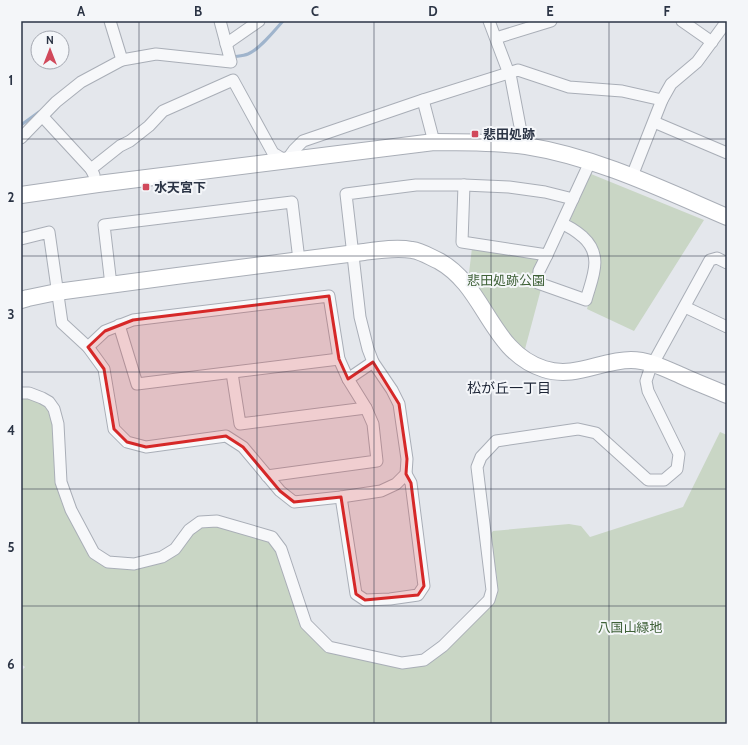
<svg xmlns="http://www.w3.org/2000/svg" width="748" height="745" viewBox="0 0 748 745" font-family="Cabin,'Noto Sans JP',sans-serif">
	<rect width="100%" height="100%" fill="#e4e7ec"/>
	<!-- green -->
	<g fill="#c9d6c5">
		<path d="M591 174 704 220 634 331 587 309 599 263 595 245 570 220Z"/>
		<path d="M472 248 541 258 533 286 541 289 525 349 512 339 469 273Z"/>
		<path d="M25 398 38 400 47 408 53 427 55 481 62 503 94 559 113 569 146 567 177 555 193 533 204 526H215L249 534 267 541 278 553 299 623 325 651 403 668C418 667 425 665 438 657L495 600 497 578 490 535 493 531 569 524 581 526 590 537 683 507 720 432 727 435V724H21V671L25 667 21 664V399Z"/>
	</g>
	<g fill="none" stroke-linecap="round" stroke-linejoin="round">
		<!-- stream -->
		<g stroke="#9fb4cc" stroke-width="3">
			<path d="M232 57C237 56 243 56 248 54 260 49 274 31 283 21"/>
			<path d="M21 125 39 112"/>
		</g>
		<!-- street casing -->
		<g stroke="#a9aeb7" stroke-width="13">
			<g id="street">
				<path d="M110 21 122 60"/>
				<path d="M489 21 511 79 522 137 526 146"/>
				<path d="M682 21 712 42"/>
				<path d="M496 38 551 21"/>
				<path d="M226 44 259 21"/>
				<path d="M423 100 434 142"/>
				<path d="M43 117 91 169 94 175"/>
				<path d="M654 122 727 153"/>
				<path d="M21 138 56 102 81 82 122 60 156 54 231 62 220 21"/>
				<path d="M91 169 120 146 130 141 149 126 163 111 233 80 273 153 286 161 294 150 303 141 423 100 518 70 569 87 622 91 662 100"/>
				<path d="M632 176 662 100 671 84 697 62 727 21"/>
				<path d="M464 185 462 242 547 255 590 162"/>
				<path d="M21 239 49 232 62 323 88 347 104 369 114 429 127 442 146 447 226 436 243 447 280 491 294 502 341 497 381 491 396 484 406 474 407 459 399 404 392 390 373 362 368 349 360 317 346 194 416 185H464L509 187 545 192 573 199"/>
				<path d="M547 255 539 271 538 283 586 300C592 278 604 256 583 237 576 231 571 227 562 224"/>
				<path d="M111 285 104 225 292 202 299 260"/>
				<path d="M685 307 727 327"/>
				<path d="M119 325 137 384 339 359"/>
				<path d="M88 347 105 331 133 320 329 296 339 359 348 379 366 408 373 424 377 461 267 476"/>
				<path d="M232 373 240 424 366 408"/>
				<path d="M348 379 373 362"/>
				<path d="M21 393H29L42 398 49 402 54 409 58 424 61 482 71 510 94 553 108 562 134 564 162 557 175 549 189 530 200 522 217 521 272 537 281 549 306 624 329 647 402 663 424 660 443 646 489 600 492 590 477 467 481 457 496 441 578 429 596 433 648 480H664L677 469 679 454 648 391 646 381 650 369 710 260 717 258 727 263"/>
				<path d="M341 497 356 594 365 600 390 599 418 595 424 586 411 483 406 474"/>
			</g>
		</g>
		<!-- secondary casing -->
		<g stroke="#a9aeb7" stroke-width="18">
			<g id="secondary">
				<path d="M21 195 98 184 434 142C465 142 495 142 526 146 596 157 662 189 727 217"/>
				<path d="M21 300 28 298 57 292C143 280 230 269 316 258 332 256 348 254 364 252 378 250 397 247 412 250 421 251 430 257 439 261 486 287 490 352 544 369 575 379 601 360 631 360 648 360 664 368 680 375 695 382 711 388 727 395"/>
			</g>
		</g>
		<!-- street -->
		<use href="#street" stroke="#f7f8fa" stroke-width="11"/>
		<!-- secondary -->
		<use href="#secondary" stroke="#fff" stroke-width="16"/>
	</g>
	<!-- marked area -->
	<path fill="#d62828" fill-opacity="0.2" stroke="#d62828" stroke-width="3" stroke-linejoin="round" d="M329 296 339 359 348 379 373 362 399 404 407 459 406 474 411 483 424 586 418 595 365 600 356 594 341 497 294 502 280 491 243 447 226 436 146 447 127 442 114 429 104 369 88 347 105 331 133 320Z"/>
	<!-- grid -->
	<path fill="none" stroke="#2b3445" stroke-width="1" stroke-opacity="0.55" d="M139 21V724M257 21V724M374 21V724M491 21V724M609 21V724M21 139H727M21 256H727M21 372H727M21 489H727M21 606H727"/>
	<!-- markers -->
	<g fill="#d1495b" stroke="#f4f6f9" stroke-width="1.5">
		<rect x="471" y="130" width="8" height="8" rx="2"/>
		<rect x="142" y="183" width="8" height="8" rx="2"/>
	</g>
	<g text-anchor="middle" stroke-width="4" stroke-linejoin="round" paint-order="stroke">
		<!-- poi labels -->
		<g font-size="13" font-weight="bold" fill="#2b3445" stroke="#f4f6f9" text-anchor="start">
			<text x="483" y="139">悲田処跡</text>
			<text x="154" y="192">水天宮下</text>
		</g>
		<!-- park labels -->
		<g font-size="13" fill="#3f6138" stroke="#f4f6f9">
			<text x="506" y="285">悲田処跡公園</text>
			<text x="630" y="632">八国山緑地</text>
		</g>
		<!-- neighbourhood labels -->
		<g font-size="14" fill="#1d2536" stroke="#f4f6f9">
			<text x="509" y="393">松が丘一丁目</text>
		</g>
	</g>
	<!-- border -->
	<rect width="748" height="745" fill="none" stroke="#f4f6f9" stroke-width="44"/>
	<!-- north arrow -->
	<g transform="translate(50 50)"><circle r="19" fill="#f4f6f9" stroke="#a4a8b1"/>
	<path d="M0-3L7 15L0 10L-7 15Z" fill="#d1495b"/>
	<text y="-6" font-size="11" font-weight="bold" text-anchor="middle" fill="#2b3445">N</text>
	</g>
	<rect x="22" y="22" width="704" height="701" fill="none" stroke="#2b3445" stroke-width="1.5"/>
	<g font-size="13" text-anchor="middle" font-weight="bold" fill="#2b3445">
		<text x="81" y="16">A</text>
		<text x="198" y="16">B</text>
		<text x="315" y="16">C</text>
		<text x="433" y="16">D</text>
		<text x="550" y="16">E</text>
		<text x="667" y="16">F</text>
		<text x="11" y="85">1</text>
		<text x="11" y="202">2</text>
		<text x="11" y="319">3</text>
		<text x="11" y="435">4</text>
		<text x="11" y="552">5</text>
		<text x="11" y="669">6</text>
	</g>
</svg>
